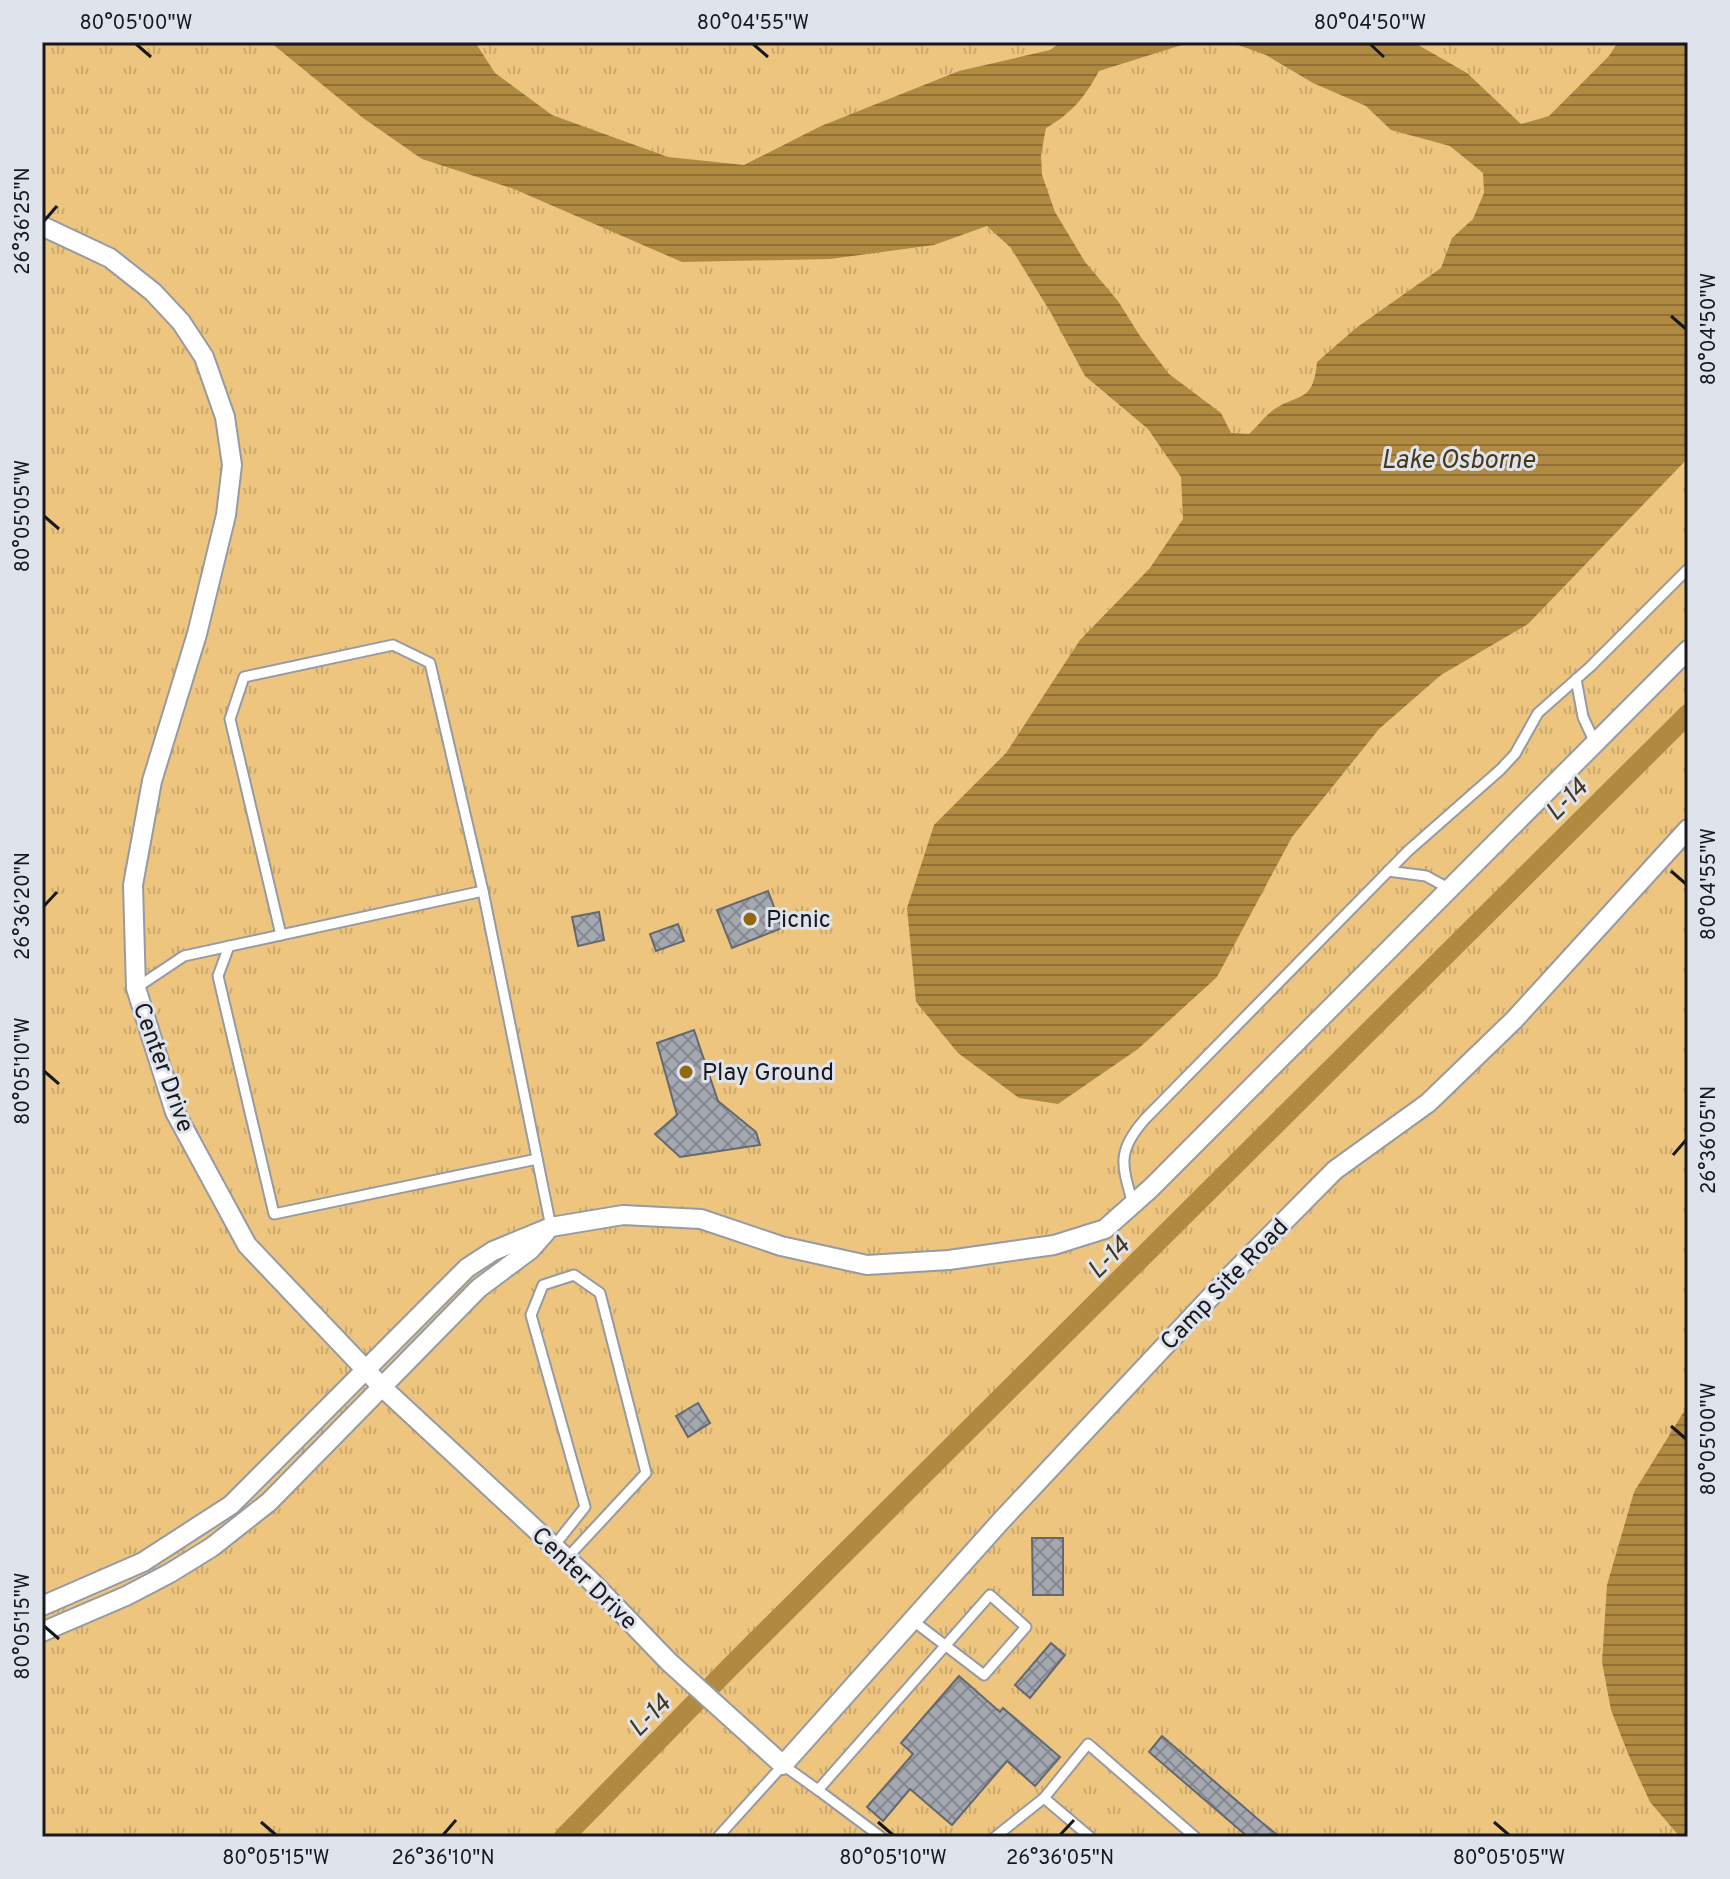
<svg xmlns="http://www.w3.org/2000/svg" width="1730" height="1879" viewBox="0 0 1730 1879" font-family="Overpass,sans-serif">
	<defs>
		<pattern id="park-tufts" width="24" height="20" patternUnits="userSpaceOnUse" patternTransform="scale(2)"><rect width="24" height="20" fill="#edc57f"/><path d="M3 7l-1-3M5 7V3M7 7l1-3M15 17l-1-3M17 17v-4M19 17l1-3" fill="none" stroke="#caa96d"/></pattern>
		<pattern id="water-rules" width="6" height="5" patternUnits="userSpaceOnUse" patternTransform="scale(2)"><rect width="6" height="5" fill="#b18a42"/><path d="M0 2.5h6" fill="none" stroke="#8f7036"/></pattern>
		<pattern id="building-cross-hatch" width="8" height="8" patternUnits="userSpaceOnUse" patternTransform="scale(2)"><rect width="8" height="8" fill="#a4a8b0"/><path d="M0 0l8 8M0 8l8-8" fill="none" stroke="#85888e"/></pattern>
	</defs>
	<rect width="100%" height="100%" fill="#dfe3ec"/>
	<!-- park -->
	<rect fill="url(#park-tufts)" x="42" y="42" width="1646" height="1795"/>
	<!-- water -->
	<g fill="url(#water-rules)">
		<path d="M270 42H475L495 73 552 115 668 157 744 165 821 126 959 71 1050 50 1061 42H1204L1185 44 1099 71C1085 97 1072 113 1046 128L1041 154 1042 175 1055 212 1085 262 1118 301 1140 336 1169 374 1221 413 1231 433 1249 434C1257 427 1264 417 1272 411 1298 392 1313 405 1317 362L1356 328 1441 268 1452 238 1473 219 1484 193 1483 173 1450 146 1391 130 1366 106 1313 83 1266 55 1230 42H1413L1467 73 1521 124 1549 116 1609 56 1618 42H1688V458L1528 624 1441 675 1379 729 1292 837 1217 977 1138 1049 1058 1104 1019 1098 958 1053 916 1002 907 908 934 825 1006 753 1080 640 1150 568 1183 519 1181 477 1148 429 1085 376 1051 313 1011 248 987 226 934 245 830 259 682 262 514 189 422 159 363 118Z"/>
		<path d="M1688 1405V1649L1685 1687 1688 1699V1837H1680L1650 1802 1629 1756 1611 1710 1602 1662 1607 1585 1634 1492Z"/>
	</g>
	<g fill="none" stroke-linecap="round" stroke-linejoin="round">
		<!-- canal -->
		<path stroke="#b18a42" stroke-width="20" d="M564 1837 733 1664 1688 714"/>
	</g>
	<!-- building -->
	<g fill="url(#building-cross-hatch)" stroke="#64686f" stroke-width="2">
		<path d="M768 891 782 928 732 948 717 910Z"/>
		<path d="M599 912 604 940 578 946 572 917Z"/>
		<path d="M678 924 684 941 656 951 650 934Z"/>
		<path d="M694 1030 718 1101 756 1132 760 1145 680 1157 655 1134 677 1115 657 1043Z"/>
		<path d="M698 1403 710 1423 688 1437 676 1416Z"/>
		<path d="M1032 1538H1063V1595H1033Z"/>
		<path d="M1051 1643 1065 1655 1030 1698 1015 1685Z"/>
		<path d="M959 1676 1000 1712 1003 1708 1060 1757 1035 1786 1007 1761 952 1825 910 1789 883 1821 867 1807 913 1754 901 1743Z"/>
		<path d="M1162 1736 1260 1821 1280 1837H1248L1149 1752Z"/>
	</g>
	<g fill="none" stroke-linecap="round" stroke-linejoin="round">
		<!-- service casing -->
		<g stroke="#969aa2" stroke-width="13">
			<g id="service">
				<path d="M1576 679 1583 717 1595 743"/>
				<path d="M1388 871 1426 876 1450 889"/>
				<path d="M281 935 230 719 244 677 393 645 430 663 483 891"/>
				<path d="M229 946 218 976 274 1214 537 1159"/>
				<path d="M136 988 184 956 483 891 551 1227"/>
				<path d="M1133 1204C1122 1165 1116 1152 1145 1119L1408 851 1500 770 1515 754 1538 713 1590 667 1688 569"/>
				<path d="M554 1546 585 1507 531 1315 543 1285 574 1275 600 1293 646 1473 567 1558"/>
				<path d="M818 1790 881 1837"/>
				<path d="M1044 1798 1090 1837"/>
				<path d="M718 1837 783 1765 818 1790 990 1595 1026 1627 984 1675 912 1620"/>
				<path d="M995 1837 1044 1798 1088 1744 1195 1837"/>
			</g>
		</g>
		<!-- minor casing -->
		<g stroke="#969aa2" stroke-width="22">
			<g id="minor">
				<path d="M42 226 110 258 153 292 181 322 204 357 225 417 232 465 226 515 197 634 152 781 133 885 136 988 175 1112 247 1245 383 1388 588 1578 669 1662 783 1765 1000 1522 1233 1273 1335 1170 1428 1103 1514 1020 1688 829"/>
				<path d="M42 1606 143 1562 231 1505 467 1268 493 1251 551 1227 623 1215 701 1219 781 1246 867 1265 949 1260 1054 1245 1105 1229 1151 1188 1688 650"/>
				<path d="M42 1632 126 1596 170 1573 212 1547 269 1502 479 1288 530 1250 546 1232"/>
			</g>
		</g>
		<!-- service -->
		<use href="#service" stroke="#fff" stroke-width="9"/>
		<!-- minor -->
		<use href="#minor" stroke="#fff" stroke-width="18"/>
	</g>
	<!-- ticks -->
	<path fill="none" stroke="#18191c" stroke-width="3" d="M136 44 151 57M753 44 768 57M1370 44 1384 57M44 221 57 206M1671 316 1686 329M44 516 59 529M1671 871 1686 884M44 906 57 892M44 1071 59 1084M1673 1155 1686 1140M1671 1426 1686 1439M44 1626 59 1639M261 1822 276 1835M878 1822 893 1835M1494 1822 1509 1835M443 1835 456 1820M1060 1835 1074 1820"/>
	<!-- markers -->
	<g fill="#926911" stroke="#dfe3ec" stroke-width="3">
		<circle cx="750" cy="919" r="8"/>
		<circle cx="686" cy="1072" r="8"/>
	</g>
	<g text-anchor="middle" stroke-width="6" stroke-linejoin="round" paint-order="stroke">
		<!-- poi labels -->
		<g font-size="24" fill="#18191c" stroke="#dfe3ec" text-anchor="start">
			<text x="766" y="927">Picnic</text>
			<text x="702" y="1080">Play Ground</text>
		</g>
		<!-- street labels -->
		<g font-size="24" fill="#18191c" stroke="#dfe3ec">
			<text transform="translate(164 1067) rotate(70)" y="8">Center Drive</text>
			<text transform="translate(1224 1284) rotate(-46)" y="8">Camp Site Road</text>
			<text transform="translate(585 1578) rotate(44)" y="8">Center Drive</text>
		</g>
		<!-- water labels -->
		<g font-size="26" font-style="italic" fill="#473617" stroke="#dfe3ec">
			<text x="1458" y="468">Lake Osborne</text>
			<text transform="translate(1566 799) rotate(-45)" y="9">L-14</text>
			<text transform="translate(1108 1257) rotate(-45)" y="9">L-14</text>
			<text transform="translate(649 1715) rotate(-45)" y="9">L-14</text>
		</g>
	</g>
	<!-- border -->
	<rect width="1730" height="1879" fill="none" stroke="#dfe3ec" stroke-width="88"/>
	<rect x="44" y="44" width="1642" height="1791" fill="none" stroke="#18191c" stroke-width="3"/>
	<g font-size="20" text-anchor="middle" fill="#18191c">
		<text x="136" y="29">80°05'00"W</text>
		<text x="753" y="29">80°04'55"W</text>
		<text x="1370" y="29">80°04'50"W</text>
		<text transform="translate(22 221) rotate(-90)" y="7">26°36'25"N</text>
		<text transform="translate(1708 329) rotate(-90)" y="7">80°04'50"W</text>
		<text transform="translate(22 516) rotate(-90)" y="7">80°05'05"W</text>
		<text transform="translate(1708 884) rotate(-90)" y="7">80°04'55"W</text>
		<text transform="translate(22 906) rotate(-90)" y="7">26°36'20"N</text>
		<text transform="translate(22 1071) rotate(-90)" y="7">80°05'10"W</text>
		<text transform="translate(1708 1140) rotate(-90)" y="7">26°36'05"N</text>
		<text transform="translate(1708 1439) rotate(-90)" y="7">80°05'00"W</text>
		<text transform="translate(22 1626) rotate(-90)" y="7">80°05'15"W</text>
		<text x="276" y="1864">80°05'15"W</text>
		<text x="443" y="1864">26°36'10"N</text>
		<text x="893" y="1864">80°05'10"W</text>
		<text x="1060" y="1864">26°36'05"N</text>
		<text x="1509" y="1864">80°05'05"W</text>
	</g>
</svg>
